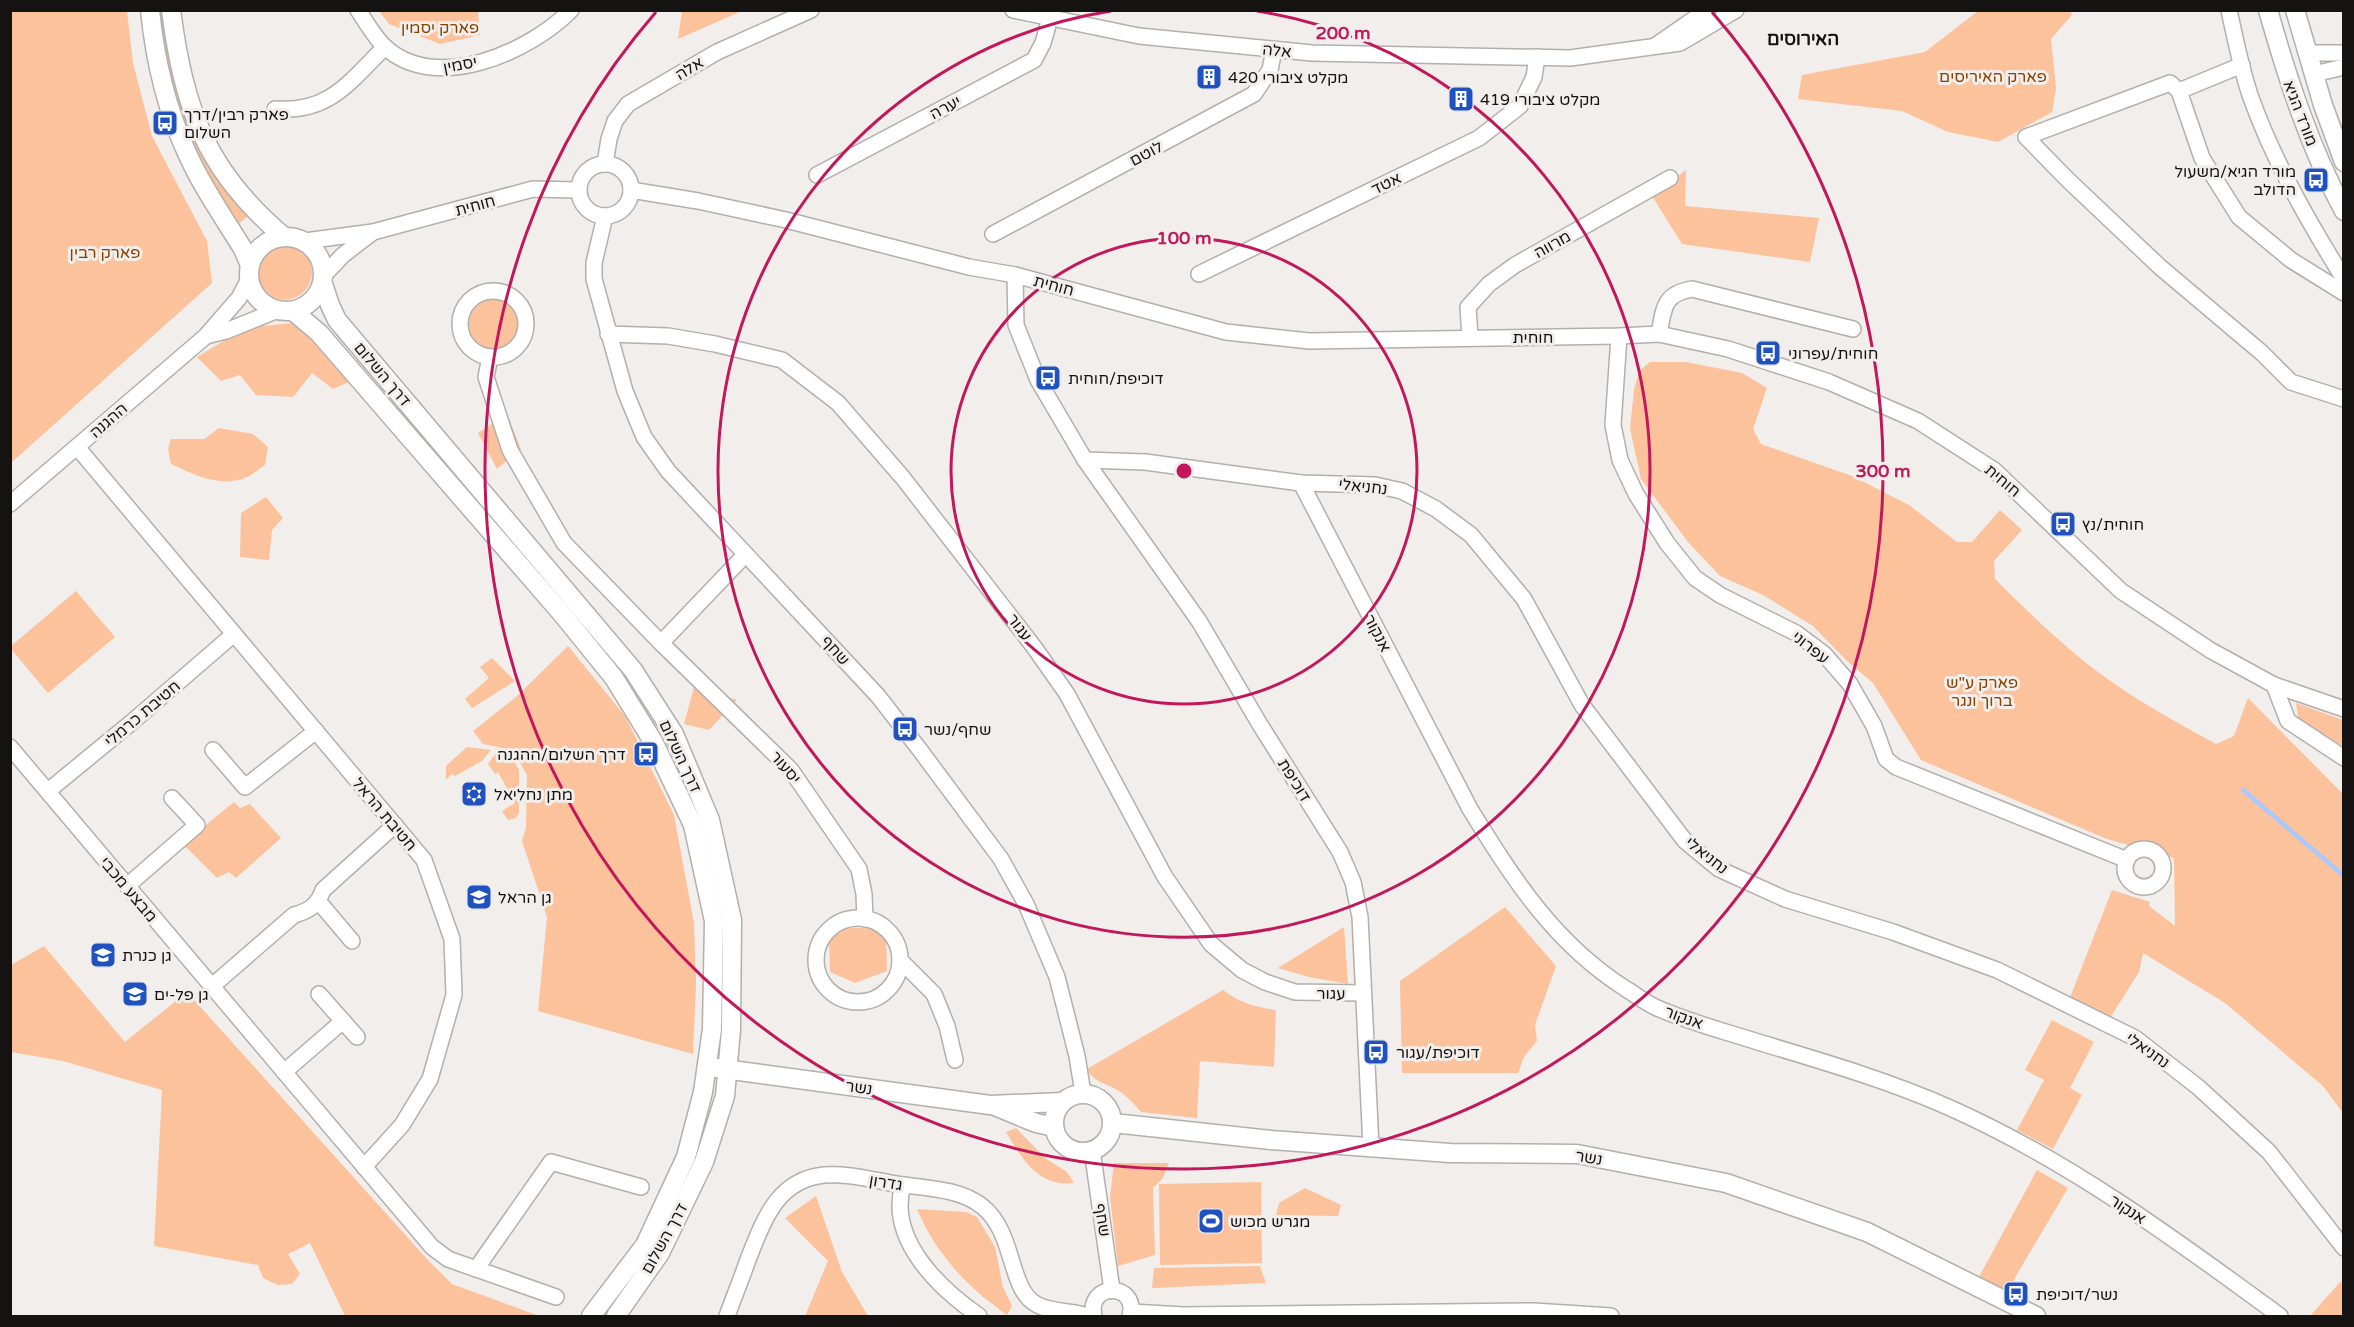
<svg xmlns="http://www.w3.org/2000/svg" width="2354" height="1327" viewBox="0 0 2354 1327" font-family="'Varela Round',Heebo,sans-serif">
	<rect width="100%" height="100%" fill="#f2eeeb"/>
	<!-- green -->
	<g fill="#fbc29c">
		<path d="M11 10 127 11 133 63 152 136 207 241 212 283 11 463Z"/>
		<path d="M682 10H742V11L678 39Z"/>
		<path d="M158 11H164C174 54 182 109 200 149 211 173 229 197 248 216L236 226C210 177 181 129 168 74 163 54 162 32 158 11Z"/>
		<path d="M379 11H478L480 35 440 44 389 24Z"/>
		<path d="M1978 11H2070L2072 15 2051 39 2056 88 2052 112 1998 142 1948 132 1902 111 1798 99 1802 75 1925 52Z"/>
		<path d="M1686 170 1685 206 1819 218 1810 262 1682 244 1652 196Z"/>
		<circle cx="284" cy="272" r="28"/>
		<path d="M497 298 516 308 521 330C518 334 514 342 510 345 498 354 474 350 467 337 463 328 466 317 467 308L477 301Z"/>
		<path d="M292 323 331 357 349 382 333 389 312 373 293 397 256 395 240 375 221 381 197 357 245 328Z"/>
		<path d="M1650 362H1686L1742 373 1767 388 1753 429 1761 444 1852 476 1909 505 1957 542H1972L2000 510 2022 530 1994 561 1995 579C2027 611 2059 642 2094 669 2132 698 2174 721 2216 744L2234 736 2248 698 2343 794V1113L2323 1086 2225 1003 2143 953 2139 972 2110 1018 2069 1000 2112 890 2150 902 2149 906 2175 926 2174 858 2107 839 1921 760 1873 683 1847 661 1813 626 1763 595 1720 576 1688 542 1641 479 1630 428 1634 390 1639 371Z"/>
		<path d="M507 414 521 449 497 469 478 433Z"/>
		<path d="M219 428 253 434 268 447 265 465C259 469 252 475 245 478 219 487 194 475 171 464L168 449 171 439H204Z"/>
		<path d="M266 497 283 518 272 530 269 560 240 557 241 513Z"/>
		<path d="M76 591 115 637 48 693 11 649V646Z"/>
		<path d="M568 646 625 716 674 815 694 923 696 983 693 1054 538 1011 547 917 522 841 526 827 527 775 513 750 483 744 473 731 516 697Z"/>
		<path d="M492 658 515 681 472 708 465 699 489 678 480 667Z"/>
		<path d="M694 687 737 700 709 730 684 724Z"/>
		<path d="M2296 703 2343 720V746L2298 718Z"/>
		<path d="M467 747 491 750 482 761 455 776 452 774 446 780V766Z"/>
		<path d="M500 752 510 754 519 770V813L516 818 508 820 502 811 515 803 498 772 495 774 488 764 496 753Z"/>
		<path d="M234 802 240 808 250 804 281 838 236 878 229 872 217 878 183 844Z"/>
		<path d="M1505 907 1556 966 1535 1025 1537 1041 1524 1057 1518 1073H1402L1400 981Z"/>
		<path d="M1344 927 1348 984 1309 977 1278 968Z"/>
		<path d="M847 928H871L886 937 887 971 855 983 830 972 829 940Z"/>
		<path d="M44 946 125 1042 187 992 427 1259 452 1284 539 1316H345L310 1243 288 1254 300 1274 292 1284 278 1285 263 1278 258 1265 154 1246 162 1090 63 1061 11 1052V965Z"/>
		<path d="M1223 990C1240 1003 1255 1007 1276 1010L1274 1067 1200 1061 1197 1118 1141 1112C1134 1104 1128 1097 1119 1091 1107 1083 1094 1083 1087 1069Z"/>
		<path d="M2052 1020 2094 1042 2070 1088 2082 1095 2053 1149 2017 1130 2044 1080 2025 1070Z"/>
		<path d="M1016 1128 1045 1158 1067 1172 1074 1183C1038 1187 1022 1159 1006 1132Z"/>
		<path d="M1114 1163H1169L1163 1178 1153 1188 1155 1255 1118 1266 1110 1197Z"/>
		<path d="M2037 1170 2068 1188 2006 1293 1979 1277Z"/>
		<path d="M1261 1182 1262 1263 1160 1265 1159 1184Z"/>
		<path d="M1305 1188 1341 1205 1338 1216 1276 1215 1279 1203Z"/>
		<path d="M816 1196 842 1272 868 1316H805L828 1261 785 1218Z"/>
		<path d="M917 1209 966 1212 977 1217 995 1247 1003 1287 1012 1306 1007 1315C967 1287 936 1254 917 1209Z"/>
		<path d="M1260 1266 1266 1283 1152 1288 1154 1268Z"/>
		<path d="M2341 1281 2343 1288V1316H2310Z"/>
	</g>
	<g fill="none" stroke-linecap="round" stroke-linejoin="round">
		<!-- stream -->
		<path stroke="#aac7fe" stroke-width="4.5" d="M2243 790 2344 876"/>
		<!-- minor casing -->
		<g stroke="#b3afac" stroke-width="18">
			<g id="minor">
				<path d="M358 10C366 22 375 38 385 47 436 94 530 52 571 10"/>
				<path d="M1013 10 1139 36 1312 53 1570 58 1680 43 1736 10"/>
				<path d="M2229 10C2235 38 2241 68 2250 95 2273 160 2308 221 2344 279"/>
				<path d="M1655 46 1707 10"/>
				<path d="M2308 53H2344"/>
				<path d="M2242 65 2179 91 2202 158 2239 217 2291 260 2344 293"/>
				<path d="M2314 74 2344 67"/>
				<path d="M2179 91 2170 83 2026 137 2068 180 2160 267 2262 353 2291 382 2344 399"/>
				<path d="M275 109C330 113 349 82 385 47"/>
				<circle cx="605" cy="190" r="26"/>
				<path d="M605 164 609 139 615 121 628 104 717 52 811 10"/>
				<path d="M817 175 1034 60 1043 43 1050 18"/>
				<path d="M631 190 698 201 786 220 969 267 1015 275 1226 332 1309 341 1619 336 1659 334 1728 349 1829 382 1918 421 1994 470 2121 591 2210 650 2274 685 2344 709"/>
				<path d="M605 216 594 263V279L625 391 644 437 668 471 878 696 920 750 1001 859 1026 904 1057 977 1077 1056 1083 1093"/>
				<path d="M993 234 1254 94 1270 70 1274 50"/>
				<path d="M305 241 373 232 533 189 578 190"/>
				<path d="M1199 274 1479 138 1520 106 1534 77 1537 57"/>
				<path d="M324 275 343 255 373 232"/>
				<path d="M1015 275 1016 325 1038 380 1085 460 1199 621 1259 723 1340 852 1353 882 1360 917 1371 1147"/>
				<circle cx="493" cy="324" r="33"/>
				<path d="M608 334 668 336 715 344 782 360 838 403 903 478 1034 647 1067 694 1165 877 1211 944 1242 970 1265 982 1295 992 1363 993"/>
				<path d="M1659 334C1664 308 1663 294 1692 289L1853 329"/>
				<path d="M206 336 226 331 278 310"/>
				<path d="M1619 336 1613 425 1620 460 1636 494 1667 543 1695 578 1720 595 1796 633 1824 654 1850 684 1874 726 1886 759 1896 767 2127 860"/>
				<path d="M1470 337 1468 307 1489 284 1515 265 1670 178"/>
				<path d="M490 357 486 377 510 450 564 543 661 643 745 555"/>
				<path d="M77 447 424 860 452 939 454 995 430 1079 402 1125 364 1167"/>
				<path d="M1085 460 1145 462 1301 483 1375 485 1402 491 1436 509 1471 535 1524 599 1582 705 1685 841 1719 869 1785 899 1893 932 1997 970 2135 1038 2198 1087 2269 1152 2344 1248"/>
				<path d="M1301 483 1470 809C1514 880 1554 943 1626 989 1636 995 1645 1002 1655 1007 1688 1022 1724 1031 1758 1042 1821 1061 1887 1080 1948 1107 2068 1160 2175 1239 2280 1316"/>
				<path d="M10 504 206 336 239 298 249 279"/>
				<path d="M661 643 791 770 859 869 864 894 865 919"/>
				<path d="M2274 685 2288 721 2344 758"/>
				<path d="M10 747 432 1247 448 1259 556 1297"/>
				<path d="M213 750 245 787 316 731"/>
				<path d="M48 791 132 722 234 634"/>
				<circle cx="2144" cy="868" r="19"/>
				<path d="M127 886 197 825 172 798"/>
				<path d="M319 902 352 941"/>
				<circle cx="858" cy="960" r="42"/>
				<path d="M900 960 934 994 947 1026 955 1060"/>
				<path d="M211 987 294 915C309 911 318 905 323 890L395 825"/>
				<path d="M319 994 357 1037"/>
				<path d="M284 1072 343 1021"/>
				<path d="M1092 1150 1112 1290"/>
				<path d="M903 1185C887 1239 939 1288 979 1316"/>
				<path d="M476 1269 551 1162 641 1187"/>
				<path d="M1131 1312 1183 1315 1534 1311 1611 1316"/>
				<path d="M727 1316C734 1297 742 1277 749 1257 764 1220 777 1180 824 1175 847 1173 872 1180 896 1184 923 1188 960 1188 983 1207 1015 1233 1009 1290 1036 1304 1051 1313 1072 1310 1088 1316"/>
				<path d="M1094 1316C1086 1282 1139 1282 1130 1316"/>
			</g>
		</g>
		<!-- tertiary casing -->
		<g stroke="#b3afac" stroke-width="21">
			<g id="tertiary">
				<path d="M150 10C155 60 166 108 187 153 202 187 224 218 243 249L250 265"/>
				<path d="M171 10C184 109 206 171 283 236"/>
				<path d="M2268 10C2288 80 2310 148 2344 211"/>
				<path d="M2295 10 2323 105 2344 162"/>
				<circle cx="286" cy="274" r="37"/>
				<path d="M323 284 330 305 337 320 633 670 674 734 710 820 732 920 731 1030 725 1096 704 1162 660 1253 616 1316"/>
				<path d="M293 311 319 333 563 615 614 678 654 743 693 825 714 921 712 1029 703 1092 686 1157 645 1245 591 1316"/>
				<path d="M717 1068 990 1105 1062 1102"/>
				<circle cx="1083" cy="1123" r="29"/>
				<path d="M995 1106 1036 1123 1054 1127"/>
				<path d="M1113 1123 1271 1140 1450 1153 1577 1154 1726 1183 1867 1232 2036 1316"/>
			</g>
		</g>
		<!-- minor -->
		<use href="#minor" stroke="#fff" stroke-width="15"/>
		<!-- tertiary -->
		<use href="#tertiary" stroke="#fff" stroke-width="18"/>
	</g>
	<!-- distance rings -->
	<g fill="none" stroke="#c2185b" stroke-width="3">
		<circle cx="1184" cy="471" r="233"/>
		<path d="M1257 11A466 466 0 1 1 1111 11"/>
		<path d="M1712 12A699 699 0 1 1 656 12"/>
	</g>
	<!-- icons -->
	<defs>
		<g id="building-square" transform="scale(1.35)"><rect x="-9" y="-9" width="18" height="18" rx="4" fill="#1f52bf" stroke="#f2eeeb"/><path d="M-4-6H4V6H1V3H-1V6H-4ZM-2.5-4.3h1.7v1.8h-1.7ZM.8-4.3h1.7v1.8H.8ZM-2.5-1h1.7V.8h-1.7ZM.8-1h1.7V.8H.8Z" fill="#fff"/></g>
		<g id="bus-square" transform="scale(1.35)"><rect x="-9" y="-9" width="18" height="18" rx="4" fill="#1f52bf" stroke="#f2eeeb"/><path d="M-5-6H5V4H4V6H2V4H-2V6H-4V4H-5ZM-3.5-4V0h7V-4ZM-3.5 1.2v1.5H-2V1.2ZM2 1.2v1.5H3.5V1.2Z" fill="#fff"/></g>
		<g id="synagogue-square" transform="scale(1.35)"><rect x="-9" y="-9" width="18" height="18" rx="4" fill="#1f52bf" stroke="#f2eeeb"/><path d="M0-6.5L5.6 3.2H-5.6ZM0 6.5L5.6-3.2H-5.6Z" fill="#fff"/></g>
		<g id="school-square" transform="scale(1.35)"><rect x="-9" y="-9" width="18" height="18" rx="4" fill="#1f52bf" stroke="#f2eeeb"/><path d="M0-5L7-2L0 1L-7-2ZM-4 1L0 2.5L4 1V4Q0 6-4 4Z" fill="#fff"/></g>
		<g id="stadium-square" transform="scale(1.35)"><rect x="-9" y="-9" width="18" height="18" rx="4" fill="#1f52bf" stroke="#f2eeeb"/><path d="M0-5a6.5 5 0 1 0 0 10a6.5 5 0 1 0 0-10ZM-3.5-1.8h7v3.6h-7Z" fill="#fff"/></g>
	</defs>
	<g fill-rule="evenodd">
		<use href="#building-square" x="1209" y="77"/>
		<use href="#building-square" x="1461" y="99"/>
		<use href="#bus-square" x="165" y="123"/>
		<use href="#bus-square" x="2316" y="180"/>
		<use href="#bus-square" x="1768" y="353"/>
		<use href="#bus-square" x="1048" y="378"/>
		<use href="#bus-square" x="2063" y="524"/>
		<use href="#bus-square" x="905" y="729"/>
		<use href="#bus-square" x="646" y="754"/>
		<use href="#synagogue-square" x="474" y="794"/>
		<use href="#school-square" x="479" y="897"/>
		<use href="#school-square" x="103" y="955"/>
		<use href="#school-square" x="135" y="994"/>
		<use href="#bus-square" x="1376" y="1052"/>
		<use href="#stadium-square" x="1211" y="1221"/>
		<use href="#bus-square" x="2016" y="1294"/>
	</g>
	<g text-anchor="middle" stroke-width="6" stroke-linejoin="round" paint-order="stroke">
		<!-- park labels -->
		<g font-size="16" fill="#854200" stroke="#f2eeeb">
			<text x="440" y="33">פארק יסמין</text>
			<text x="1993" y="82">פארק האיריסים</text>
			<text x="105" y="258">פארק רבין</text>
			<text x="1982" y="688">פארק ע"ש<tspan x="1982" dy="18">ברוך ונגר</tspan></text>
		</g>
		<!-- street labels -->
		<g font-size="16" fill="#151312" stroke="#f2eeeb">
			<text transform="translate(1277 50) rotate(6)" y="6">אלה</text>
			<text transform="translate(460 64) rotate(-11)" y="6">יסמין</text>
			<text transform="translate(689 68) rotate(-31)" y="6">אלה</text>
			<text transform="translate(945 107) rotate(-28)" y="6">יערה</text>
			<text transform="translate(2301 113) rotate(69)" y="6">מורד הגיא</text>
			<text transform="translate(1146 153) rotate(-28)" y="6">לוטם</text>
			<text transform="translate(1386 183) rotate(-26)" y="6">אטד</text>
			<text transform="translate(475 205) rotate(-15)" y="6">חוחית</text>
			<text transform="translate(1552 244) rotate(-29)" y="6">מרווה</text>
			<text transform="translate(1054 285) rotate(15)" y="6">חוחית</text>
			<text x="1533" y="343">חוחית</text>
			<text transform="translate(383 374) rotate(50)" y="6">דרך השלום</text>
			<text transform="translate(108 420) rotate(-41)" y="6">ההגנה</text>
			<text transform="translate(2003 480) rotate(40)" y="6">חוחית</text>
			<text transform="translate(1363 486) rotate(6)" y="6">נחניאלי</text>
			<text transform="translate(1020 627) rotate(53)" y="6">עגור</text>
			<text transform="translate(1378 633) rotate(62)" y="6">אנקור</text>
			<text transform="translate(1811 647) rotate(38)" y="6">עפרוני</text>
			<text transform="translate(836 650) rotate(48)" y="6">שחף</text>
			<text transform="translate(142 713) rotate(-40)" y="6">חטיבת כרמלי</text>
			<text transform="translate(681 756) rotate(65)" y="6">דרך השלום</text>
			<text transform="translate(786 767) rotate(49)" y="6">יסעור</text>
			<text transform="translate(1295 780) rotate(58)" y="6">דוכיפת</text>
			<text transform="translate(385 814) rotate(50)" y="6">חטיבת הראל</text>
			<text transform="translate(1707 855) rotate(38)" y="6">נחניאלי</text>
			<text transform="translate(129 889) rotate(50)" y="6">מבצע מכבי</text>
			<text x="1331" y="999">עגור</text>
			<text transform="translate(1684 1017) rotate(20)" y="6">אנקור</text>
			<text transform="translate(2148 1050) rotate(35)" y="6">נחניאלי</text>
			<text transform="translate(859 1087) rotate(8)" y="6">נשר</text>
			<text transform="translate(1589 1157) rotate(9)" y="6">נשר</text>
			<text transform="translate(886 1182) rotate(9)" y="6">גדרון</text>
			<text transform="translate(2128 1209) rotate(33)" y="6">אנקור</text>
			<text transform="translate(1103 1220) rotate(81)" y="6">שחף</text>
			<text transform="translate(664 1238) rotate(-61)" y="6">דרך השלום</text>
		</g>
		<!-- poi labels -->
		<g font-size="16" fill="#151312" stroke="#f2eeeb" text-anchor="start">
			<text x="1228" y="83">מקלט ציבורי 420</text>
			<text x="1480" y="105">מקלט ציבורי 419</text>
			<text x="184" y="120">פארק רבין/דרך<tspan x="184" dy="18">השלום</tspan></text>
			<text x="2296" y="177" text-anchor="end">מורד הגיא/משעול<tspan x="2296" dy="18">הדולב</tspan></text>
			<text x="1788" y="359">חוחית/עפרוני</text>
			<text x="1068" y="384">דוכיפת/חוחית</text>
			<text x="2082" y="530">חוחית/נץ</text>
			<text x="924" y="735">שחף/נשר</text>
			<text x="626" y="760" text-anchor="end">דרך השלום/ההגנה</text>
			<text x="494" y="800">מתן נחליאל</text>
			<text x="498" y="903">גן הראל</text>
			<text x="122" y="961">גן כנרת</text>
			<text x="154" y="1000">גן פל-ים</text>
			<text x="1396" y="1058">דוכיפת/עגור</text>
			<text x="1230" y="1227">מגרש מכוש</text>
			<text x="2036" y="1300">נשר/דוכיפת</text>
		</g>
		<!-- neighbourhood labels -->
		<g font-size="18" font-weight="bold" fill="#151312" stroke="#f2eeeb">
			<text x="1803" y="45">האירוסים</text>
		</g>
	</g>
	<circle cx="1184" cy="471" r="9" fill="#c2185b" stroke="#f2eeeb" stroke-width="3"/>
	<g font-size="18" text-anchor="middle" font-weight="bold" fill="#c2185b" stroke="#f2eeeb" stroke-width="6" stroke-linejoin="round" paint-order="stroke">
		<text x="1343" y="39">200 m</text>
		<text x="1184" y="244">100 m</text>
		<text x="1883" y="477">300 m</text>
	</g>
	<!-- border -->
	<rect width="2354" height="1327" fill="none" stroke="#151312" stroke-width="24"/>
</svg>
